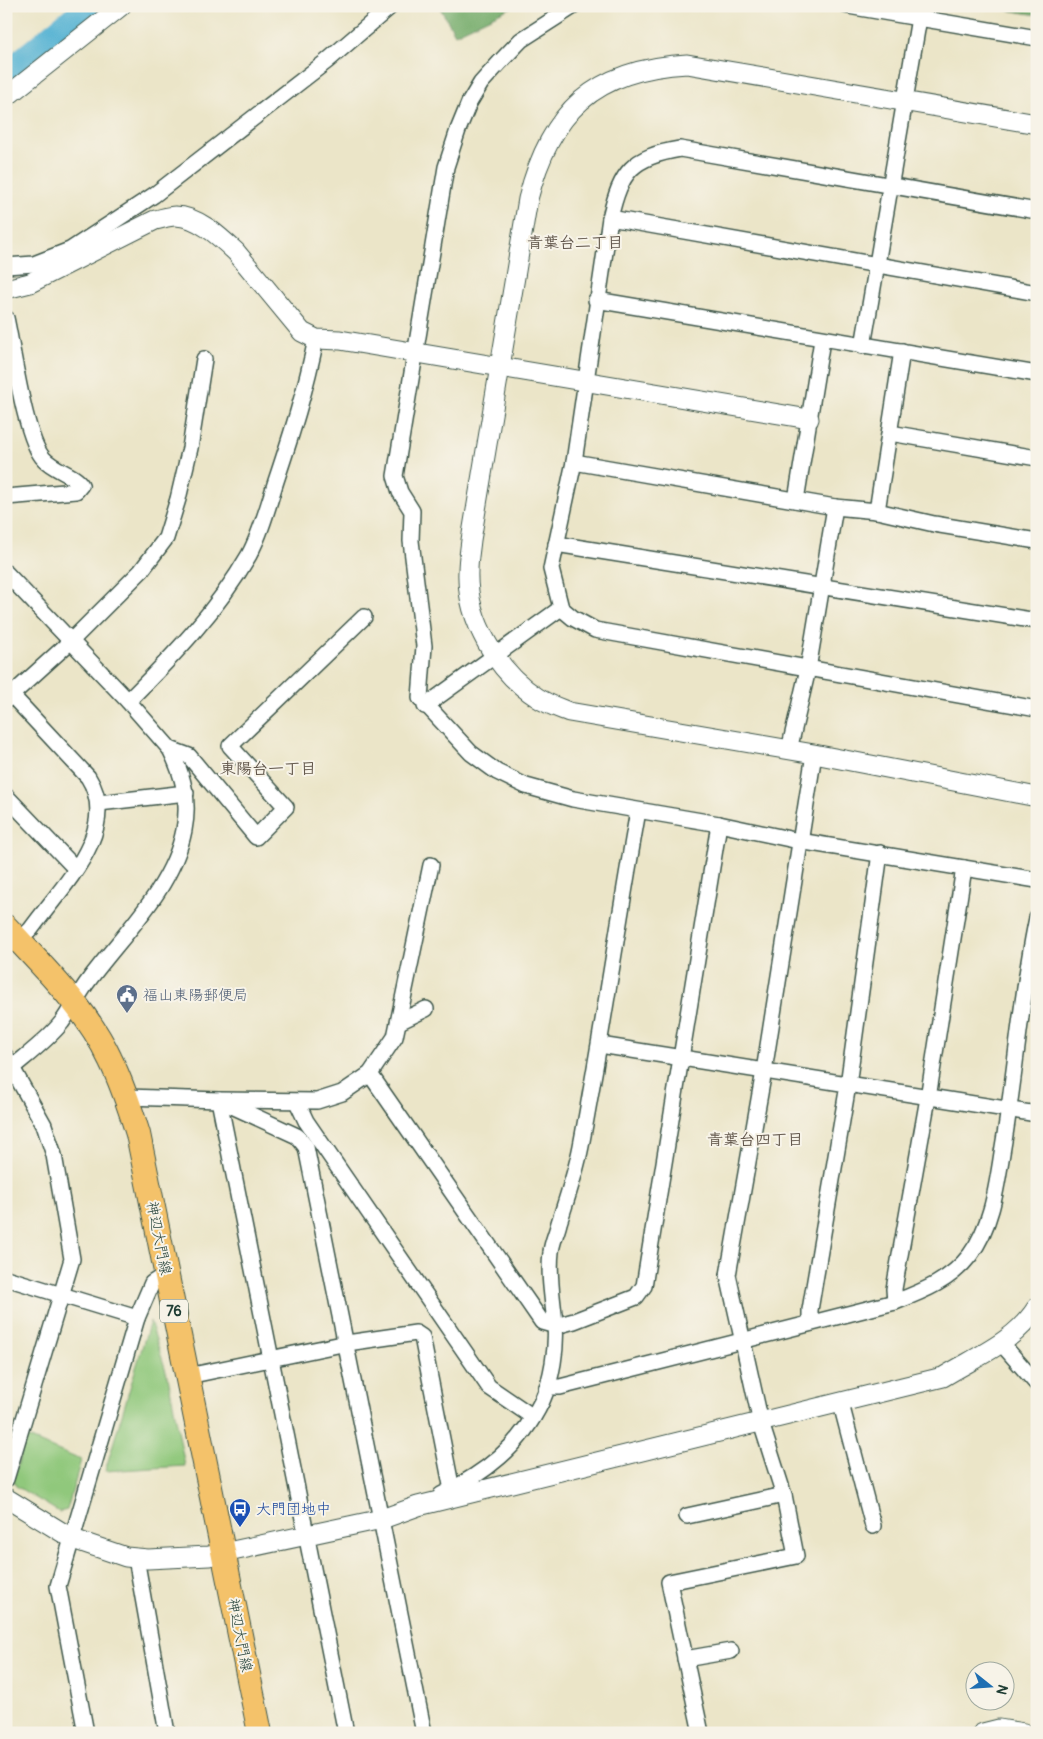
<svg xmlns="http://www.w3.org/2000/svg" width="1043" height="1739" viewBox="0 0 1043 1739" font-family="Pangolin,'Klee One',sans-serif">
	<rect width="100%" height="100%" fill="#f7f3e8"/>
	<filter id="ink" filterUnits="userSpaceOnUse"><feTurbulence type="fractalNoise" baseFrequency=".02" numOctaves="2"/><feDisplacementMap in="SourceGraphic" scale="10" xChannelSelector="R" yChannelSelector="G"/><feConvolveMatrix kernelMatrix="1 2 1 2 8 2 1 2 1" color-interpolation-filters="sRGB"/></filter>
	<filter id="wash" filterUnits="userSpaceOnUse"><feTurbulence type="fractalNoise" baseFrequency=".0096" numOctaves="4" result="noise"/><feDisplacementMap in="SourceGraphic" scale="20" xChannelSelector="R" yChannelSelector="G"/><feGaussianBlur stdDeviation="1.12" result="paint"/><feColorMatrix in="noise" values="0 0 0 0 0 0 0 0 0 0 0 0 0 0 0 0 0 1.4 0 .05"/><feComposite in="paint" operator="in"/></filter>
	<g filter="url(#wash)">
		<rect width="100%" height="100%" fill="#ebe5c8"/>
		<!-- green -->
		<g fill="#90c87b" stroke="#588258">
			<path d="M150 1321 168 1377 185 1466 105 1471Z"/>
			<path d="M26 1437 81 1460 67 1510 59 1512 16 1486 13 1481Z"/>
		</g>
		<!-- forest -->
		<g fill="#74ac6b" stroke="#4a7450">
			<path d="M439 6H514L455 34Z"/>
			<path d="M984 6H1037V15Z"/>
		</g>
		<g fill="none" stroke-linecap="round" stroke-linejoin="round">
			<!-- river -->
			<path stroke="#55b2d3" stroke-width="26" d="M6 74 89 6"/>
		</g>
	</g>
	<g filter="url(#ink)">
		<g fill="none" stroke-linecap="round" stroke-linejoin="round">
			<!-- minor casing -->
			<g stroke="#3e564a" stroke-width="18">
				<g id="minor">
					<path d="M574 6 521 40 500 62 481 83 469 103 458 130 446 167 395 476 400 492 412 511 411 541 424 646 420 698 471 753 497 772 526 786 573 799 719 824 799 841 1037 880"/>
					<path d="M848 6 1037 38"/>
					<path d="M1037 211 680 149C632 157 621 171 610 218L574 462 551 569 561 608 573 618 595 630 1037 709"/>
					<path d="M610 218 1037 293"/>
					<path d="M6 266 34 264 70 250 154 195 327 61 391 6"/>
					<path d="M596 300 1037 374"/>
					<path d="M6 318C13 349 25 440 44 459 54 470 75 475 81 485L76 491 6 497"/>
					<path d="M863 346 919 18"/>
					<path d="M890 433 1037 458"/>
					<path d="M574 462 835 507 877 511 934 524 1037 541"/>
					<path d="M796 500 822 340"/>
					<path d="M877 511 902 351"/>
					<path d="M556 544 1037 621"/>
					<path d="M6 573 128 701 170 749 189 756 256 837 286 807 230 746 364 617"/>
					<path d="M6 689 88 777C122 830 61 887 31 929L19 941"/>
					<path d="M6 700 71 641 141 571 166 538 178 499 190 448 204 359"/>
					<path d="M128 701C173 656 217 611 249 555 261 533 268 506 276 481 292 433 306 389 316 339"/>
					<path d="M425 706 561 608"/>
					<path d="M789 750 808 669 835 507"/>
					<path d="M6 796 75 868"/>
					<path d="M99 803 186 793"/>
					<path d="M399 1022 426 1009"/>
					<path d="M600 1045 1037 1114"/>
					<path d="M6 1057 44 1125 54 1155 72 1259 6 1479"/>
					<path d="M6 1073C24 1057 47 1041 62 1022 72 1008 79 993 89 980 123 934 173 888 184 830 190 800 183 775 170 749"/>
					<path d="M370 1074 542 1322 556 1326 574 1321 636 1297 644 1286 719 824"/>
					<path d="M127 1097 219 1100 297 1136 306 1147 424 1733"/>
					<path d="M297 1102 306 1121 489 1387 533 1417"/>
					<path d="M6 1278 137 1318"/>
					<path d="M895 1302 894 1289 928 1098 964 868"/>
					<path d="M810 1323V1310L848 1085 880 853"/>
					<path d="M1002 1344 1037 1384"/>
					<path d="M188 1376 347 1343 416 1333 422 1337 452 1490"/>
					<path d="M547 1387H560L895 1302C924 1291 951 1280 970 1255 993 1224 997 1183 1003 1147 1016 1071 1021 993 1037 918"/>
					<path d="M841 1404 873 1526"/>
					<path d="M441 1495C485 1473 520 1447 542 1401 552 1379 557 1348 555 1324 553 1300 548 1276 551 1252 552 1242 557 1232 559 1223 567 1198 576 1172 581 1146 602 1035 618 923 638 811"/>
					<path d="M687 1516 784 1495"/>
					<path d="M136 1558 167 1733"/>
					<path d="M685 1659 731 1651"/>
					<path d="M86 1733 58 1586 137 1318 152 1283 166 1274"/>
					<path d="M346 1733 219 1100 317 1101 342 1093 370 1074 395 1037 431 865"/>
					<path d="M701 1733 669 1582 796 1556 784 1495 761 1423 728 1275 764 1071 814 754"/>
				</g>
			</g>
			<!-- tertiary casing -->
			<g stroke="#3e564a" stroke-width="21">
				<g id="tertiary">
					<path d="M6 97 121 6"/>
					<path d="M1037 124 687 64C594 69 550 112 528 199L471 540C470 550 468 560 468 571 466 619 497 672 538 698 547 704 559 708 569 712L814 754 1037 797"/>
					<path d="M6 289 30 283 155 220C161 219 169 216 175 216 198 216 220 237 236 252L302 332 316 339 340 340 809 419"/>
					<path d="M6 1498 73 1539 126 1557 148 1559 209 1556 382 1519 418 1506 943 1377C977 1356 1015 1342 1037 1307"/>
					<path d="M983 1733 999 1729 1024 1733"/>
				</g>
			</g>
			<!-- primary casing -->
			<g stroke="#3e564a" stroke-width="26">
				<path id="primary" d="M6 927C43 967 87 1009 110 1059 122 1083 130 1108 138 1134L260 1733"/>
			</g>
			<!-- minor -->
			<use href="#minor" stroke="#fff" stroke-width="15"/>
			<!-- tertiary -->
			<use href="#tertiary" stroke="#fff" stroke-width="19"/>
			<!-- primary -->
			<use href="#primary" stroke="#f4c26a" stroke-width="24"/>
		</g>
	</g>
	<!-- icons -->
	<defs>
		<g id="civic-pin" transform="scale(1.125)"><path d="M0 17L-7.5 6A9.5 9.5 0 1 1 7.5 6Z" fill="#5c6f8a" stroke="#f7f3e8"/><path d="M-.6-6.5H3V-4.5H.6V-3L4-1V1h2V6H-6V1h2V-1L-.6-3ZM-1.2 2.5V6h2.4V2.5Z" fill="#fff"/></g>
		<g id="bus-pin" transform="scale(1.125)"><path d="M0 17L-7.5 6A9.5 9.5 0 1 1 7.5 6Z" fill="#1a4fb4" stroke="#f7f3e8"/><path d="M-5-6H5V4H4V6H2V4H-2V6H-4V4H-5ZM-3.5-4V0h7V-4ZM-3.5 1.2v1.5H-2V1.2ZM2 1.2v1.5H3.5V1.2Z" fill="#fff"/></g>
	</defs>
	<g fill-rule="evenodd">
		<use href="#civic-pin" x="127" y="995"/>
		<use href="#bus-pin" x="240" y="1509"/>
	</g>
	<g text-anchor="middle" stroke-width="4" stroke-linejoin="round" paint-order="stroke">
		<!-- shield labels -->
		<rect fill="#f7f3e8" stroke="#60746a" stroke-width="1" x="160" y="1299.5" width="28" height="23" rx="4"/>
		<g font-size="14" font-weight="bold" fill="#1f3d34">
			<text x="174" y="1316">76</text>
		</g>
		<!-- service labels -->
		<g font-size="15" fill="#4e5e75" stroke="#f7f3e8" text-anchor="start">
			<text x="143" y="1000">福山東陽郵便局</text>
		</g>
		<!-- street labels -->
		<g font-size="15" fill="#1f3d34" stroke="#f7f3e8">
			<text transform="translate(159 1238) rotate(79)" y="5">神辺大門線</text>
			<text transform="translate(240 1635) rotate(79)" y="5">神辺大門線</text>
		</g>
		<!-- transit labels -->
		<g font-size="15" fill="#164399" stroke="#f7f3e8" text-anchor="start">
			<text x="256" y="1514">大門団地中</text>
		</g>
		<!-- neighbourhood labels -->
		<g font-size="16" font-weight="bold" fill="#64594e" stroke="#f7f3e8">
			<text x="575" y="248">青葉台二丁目</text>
			<text x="268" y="774">東陽台一丁目</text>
			<text x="755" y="1145">青葉台四丁目</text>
		</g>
	</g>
	<!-- margin -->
	<rect width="1043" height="1739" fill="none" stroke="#f7f3e8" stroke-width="25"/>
	<!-- north arrow -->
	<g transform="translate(990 1686) rotate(107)"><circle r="24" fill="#f7f3e8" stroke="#a1aaa0"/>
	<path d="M0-4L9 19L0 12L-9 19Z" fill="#1f6fb2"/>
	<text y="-8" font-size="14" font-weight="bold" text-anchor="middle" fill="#1f3d34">N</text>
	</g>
</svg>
